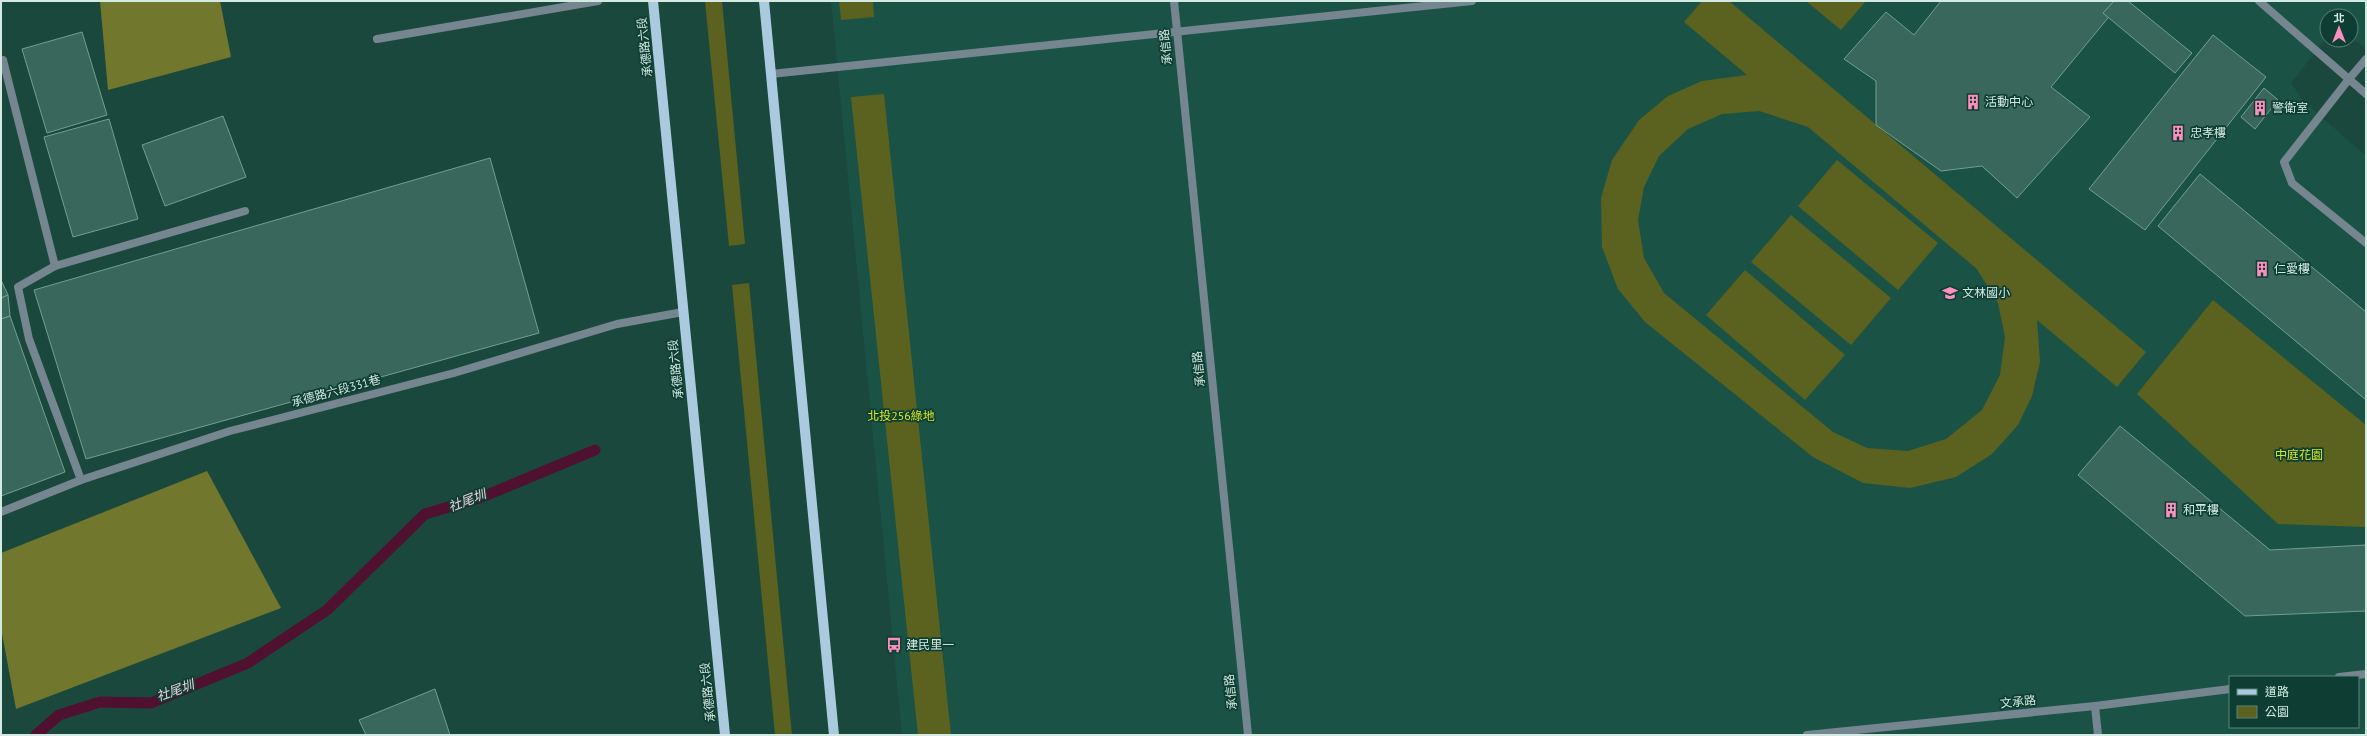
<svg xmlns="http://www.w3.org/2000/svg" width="2367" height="736" viewBox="0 0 2367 736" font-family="'PT Sans','Noto Sans TC',sans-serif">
	<rect width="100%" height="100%" fill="#1b483d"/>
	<!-- built -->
	<path fill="#1a5346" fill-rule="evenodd" d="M831 1H2366V49L2351 37V16H2327V37L2291 83 2303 101 2366 156V735H902ZM2230 677H2358V727H2230Z"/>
	<!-- green -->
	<g fill="#5b611f" fill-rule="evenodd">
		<path d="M705 1H722L745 244 729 246Z"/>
		<path d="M839 1H873L874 17 841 20Z"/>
		<path d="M1702 1H1729L2146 352 2117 387 2037 320 2040 362 2032 396 2018 425 1992 454 1956 477 1910 488 1863 483 1813 457 1645 322 1618 289 1602 247 1601 198 1612 160 1639 120 1668 96 1702 81 1747 75 1684 22ZM1759 111 1808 127 1977 269 1998 303 2005 337 2000 375 1982 410 1946 439 1908 451 1867 448 1833 432 1664 293 1644 258 1638 220 1644 187 1659 156 1688 129 1722 114Z"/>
		<path d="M1806 1H1866L1841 30Z"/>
		<path d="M884 94 951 735H918L851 97Z"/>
		<path d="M1837 160 1938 243 1898 290 1798 206Z"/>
		<path d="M1791 215 1891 298 1851 345 1751 262Z"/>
		<path d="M1745 270 1845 355 1805 400 1706 315Z"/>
		<path d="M749 283 792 735H775L732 285Z"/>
		<path d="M2213 300 2366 425V527L2278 524 2137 394Z"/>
	</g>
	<!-- forest -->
	<g fill="#71782d">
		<path d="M100 1H220L231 57 108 90Z"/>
		<path d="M207 471 281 608 16 709 1 628V553Z"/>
	</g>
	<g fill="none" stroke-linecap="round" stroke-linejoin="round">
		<!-- stream -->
		<path stroke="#501030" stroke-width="11" d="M36 735 59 715 100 702 151 703 248 663 327 610 425 514 482 497 595 450"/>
	</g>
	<!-- building -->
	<g fill="#3a675b" stroke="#719f91">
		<path d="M1941 1H2122L2051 87 2090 117 2017 198 1982 166 1941 171 1876 125V81L1844 59 1886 12 1914 35Z"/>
		<path d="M2114 1H2128L2192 53 2175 73 2103 13Z"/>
		<path d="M82 32 107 115 47 133 22 49Z"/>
		<path d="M2213 35 2266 77 2145 230 2089 189Z"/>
		<path d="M2264 88 2278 100 2255 129 2241 117Z"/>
		<path d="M223 116 246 177 165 206 142 145Z"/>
		<path d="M109 119 138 219 73 237 44 137Z"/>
		<path d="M490 158 539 333 86 459 34 290Z"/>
		<path d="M2200 174 2366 312V400L2158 226Z"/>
		<path d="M1 280 8 295 1 298Z"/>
		<path d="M8 295 10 316 1 319V298Z"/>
		<path d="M10 316 65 472 1 496V319Z"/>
		<path d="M2120 426 2270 550 2366 545V611L2245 616 2078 475Z"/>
		<path d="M435 689 450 735H366L359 720Z"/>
	</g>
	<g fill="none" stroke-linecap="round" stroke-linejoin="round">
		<!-- lane -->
		<g stroke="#768690" stroke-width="8">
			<path d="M377 39 598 1"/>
			<path d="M3 60 55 266"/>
			<path d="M2349 79 2284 162 2292 183 2366 243"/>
			<path d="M81 480 29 339 18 287 55 266 245 211"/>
		</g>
		<!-- street -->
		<g stroke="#768690" stroke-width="8">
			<path d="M1174 1 1248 735"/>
			<path d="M2259 1 2366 94"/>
			<path d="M771 74 1472 1"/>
			<path d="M2349 79 2366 59"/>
			<path d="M1 512 81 480 230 431 454 373 617 324 683 312"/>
			<path d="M2339 677 2366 674"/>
			<path d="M2095 706 2098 735"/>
			<path d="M1807 735 2095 706 2230 689"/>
		</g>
		<!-- primary -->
		<g stroke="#aacbdf" stroke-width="10">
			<path d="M653 1 725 735"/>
			<path d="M764 1 834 735"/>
		</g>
	</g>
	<!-- icons -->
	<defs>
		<g id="building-bare" transform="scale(1.2)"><path d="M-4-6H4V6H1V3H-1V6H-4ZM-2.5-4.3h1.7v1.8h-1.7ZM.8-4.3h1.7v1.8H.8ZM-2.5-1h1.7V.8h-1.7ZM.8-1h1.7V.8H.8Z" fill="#fe8ebe" stroke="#0e3e33" stroke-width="2.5" paint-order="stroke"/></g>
		<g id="school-bare" transform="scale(1.2)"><path d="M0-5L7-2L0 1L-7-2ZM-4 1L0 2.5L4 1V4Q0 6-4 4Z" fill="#fe8ebe" stroke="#0e3e33" stroke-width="2.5" paint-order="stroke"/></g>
		<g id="bus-bare" transform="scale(1.2)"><path d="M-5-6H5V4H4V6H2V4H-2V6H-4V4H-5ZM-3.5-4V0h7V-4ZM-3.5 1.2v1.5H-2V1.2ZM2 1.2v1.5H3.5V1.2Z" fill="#fe8ebe" stroke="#0e3e33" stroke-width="2.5" paint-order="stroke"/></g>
	</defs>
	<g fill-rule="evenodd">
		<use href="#building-bare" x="1973" y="102"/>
		<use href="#building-bare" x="2260" y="108"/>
		<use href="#building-bare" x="2178" y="133"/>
		<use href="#building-bare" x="2262" y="269"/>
		<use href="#school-bare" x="1950" y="293"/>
		<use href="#building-bare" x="2171" y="510"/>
		<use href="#bus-bare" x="894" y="645"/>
	</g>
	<g text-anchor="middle" stroke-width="3.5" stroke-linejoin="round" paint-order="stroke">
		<!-- street labels -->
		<g font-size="12" fill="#d3eae2" stroke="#0e3e33">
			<text transform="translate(645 47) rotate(-96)" y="4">承德路六段</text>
			<text transform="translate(1166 47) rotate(-96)" y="4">承信路</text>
			<text transform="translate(676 369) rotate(-96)" y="4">承德路六段</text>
			<text transform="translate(1199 369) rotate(-96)" y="4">承信路</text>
			<text transform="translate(336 391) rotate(-15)" y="4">承德路六段331巷</text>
			<text transform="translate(708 692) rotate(-96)" y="4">承德路六段</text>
			<text transform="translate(1231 692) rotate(-96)" y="4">承信路</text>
			<text transform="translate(2018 702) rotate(-6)" y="4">文承路</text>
		</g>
		<!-- poi labels -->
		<g font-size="12" fill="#d3eae2" stroke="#0e3e33" text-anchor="start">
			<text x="1985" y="106">活動中心</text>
			<text x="2272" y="112">警衛室</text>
			<text x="2190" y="137">忠孝樓</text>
			<text x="2274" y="273">仁愛樓</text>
			<text x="1962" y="297">文林國小</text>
			<text x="2183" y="514">和平樓</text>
			<text x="906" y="649">建民里一</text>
		</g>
		<!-- park labels -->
		<g font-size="12" fill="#dae81e" stroke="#0e3e33">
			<text x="901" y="420">北投256綠地</text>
			<text x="2299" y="459">中庭花園</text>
		</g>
		<!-- water labels -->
		<g font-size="13" font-style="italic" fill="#f0d0dc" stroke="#0e3e33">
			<text transform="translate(467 500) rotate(-21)" y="5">社尾圳</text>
			<text transform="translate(175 690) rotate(-20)" y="5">社尾圳</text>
		</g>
	</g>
	<!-- border -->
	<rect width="2367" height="736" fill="none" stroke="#d3eae2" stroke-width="4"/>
	<!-- legend -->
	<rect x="2229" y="676" width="130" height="52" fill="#0e3e33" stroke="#5d8379"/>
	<rect x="2237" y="689" width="20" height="6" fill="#aacbdf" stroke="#5d8379"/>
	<text x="2265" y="696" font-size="12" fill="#d3eae2">道路</text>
	<rect x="2237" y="706" width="20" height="12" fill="#5b611f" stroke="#5d8379"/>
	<text x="2265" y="716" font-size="12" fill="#d3eae2">公園</text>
	<!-- north arrow -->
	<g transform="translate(2339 28)"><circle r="19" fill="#0e3e33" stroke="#5d8379"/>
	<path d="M0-3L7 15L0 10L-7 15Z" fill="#fe8ebe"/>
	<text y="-6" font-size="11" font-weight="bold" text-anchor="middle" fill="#d3eae2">北</text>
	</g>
</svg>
